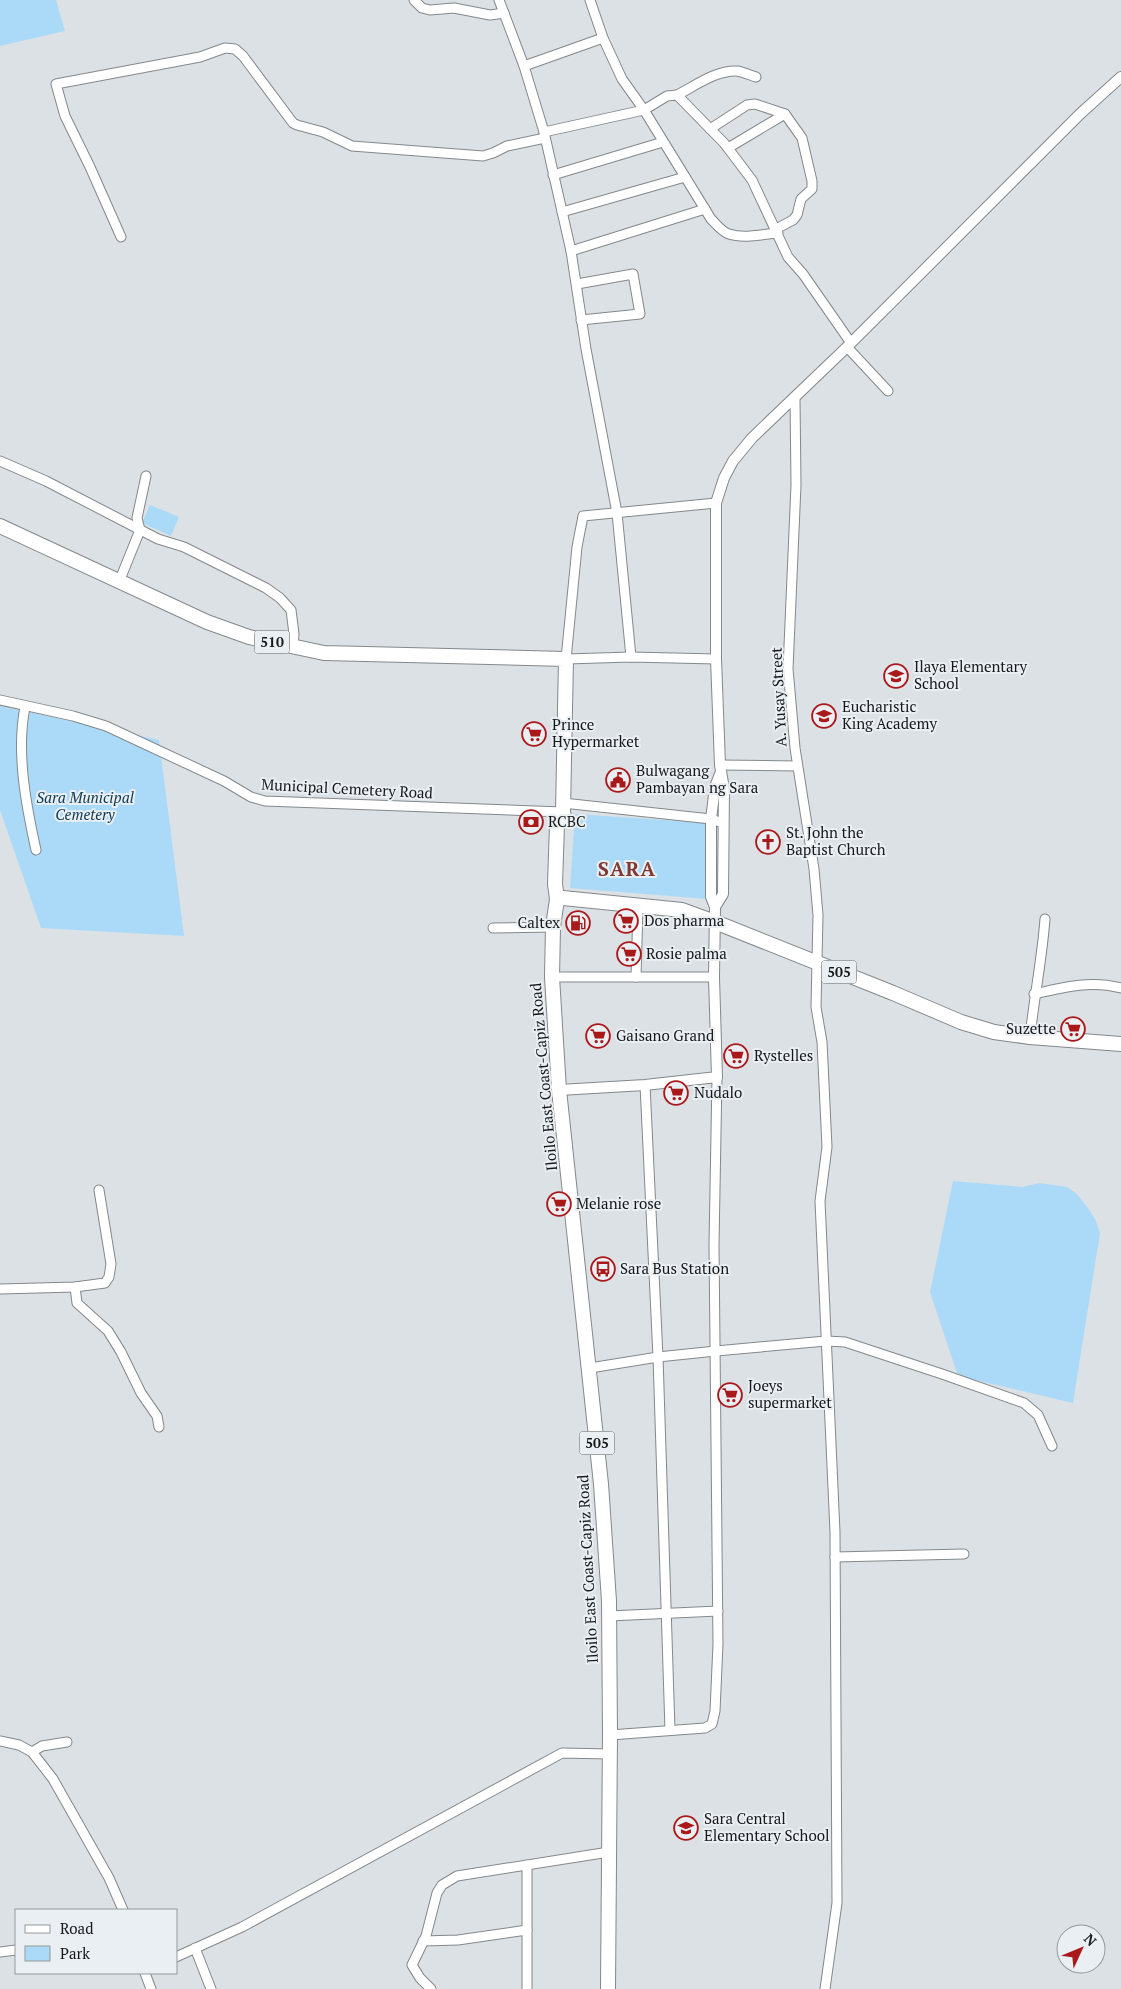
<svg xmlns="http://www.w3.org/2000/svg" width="1121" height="1989" viewBox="0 0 1121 1989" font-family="'PT Serif',serif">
	<rect width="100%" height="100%" fill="#dce1e5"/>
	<!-- green -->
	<g fill="#abdaf8">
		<path d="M0 0H56L65 31 0 46Z"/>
		<path d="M150 505 179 517 171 536 142 523Z"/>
		<path d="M0 706 159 740 184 936 41 928 0 810Z"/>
		<path d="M575 814 709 823 707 899 570 888Z"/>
		<path d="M953 1181 1023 1187 1039 1183 1067 1187 1076 1193 1088 1208 1095 1219 1100 1233 1073 1403 958 1376 930 1292Z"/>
	</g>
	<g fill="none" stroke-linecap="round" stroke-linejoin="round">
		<!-- minor casing -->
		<g stroke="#83888b" stroke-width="11">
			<g id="minor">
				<path d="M414 0 422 8 430 10 454 8 490 15 504 13"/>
				<path d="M499 0 524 66 544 132 571 251 586 349 617 513 631 657"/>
				<path d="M590 0 603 38 622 79 644 110 711 219C716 224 722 232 729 234 744 239 764 234 778 233"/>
				<path d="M524 66 603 38"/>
				<path d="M677 95C695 86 716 70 737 71 743 72 750 75 756 77"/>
				<path d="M710 129 747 105 755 104 785 114 802 138 812 181V189L801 199 797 215 793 220 776 229"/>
				<path d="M544 132 644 110 667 96 677 95 724 143 752 180 788 257 803 274 851 343"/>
				<path d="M728 148 785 114"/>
				<path d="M553 175 663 142"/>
				<path d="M562 212 685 177"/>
				<path d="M121 237 90 167 65 116 56 84 200 57 225 48 235 49 243 56 293 123 297 125 323 132 352 146 483 156 493 153 507 146 545 138"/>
				<path d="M571 251 705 209"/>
				<path d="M577 284 633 274 640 314 581 320"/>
				<path d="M847 347 888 391"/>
				<path d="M795 399 796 485 788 669 795 748 814 869 818 915 816 1007 822 1042 827 1147 820 1201 835 1532 837 1903 825 1989"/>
				<path d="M0 461 46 481 158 539 184 547 266 588 280 598 291 610 294 634 293 647"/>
				<path d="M716 503 583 516 577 547 566 659 631 657 716 659"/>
				<path d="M119 582 140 530 137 518 146 476"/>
				<path d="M0 700 73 716 106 726 224 781 251 797 265 801 563 812"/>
				<path d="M25 707C16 752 26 805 36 850"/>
				<path d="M720 765 797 766"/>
				<path d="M563 803 711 819 723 823"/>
				<path d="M493 928 553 927"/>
				<path d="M552 977H714"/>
				<path d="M636 977 638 906"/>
				<path d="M1034 994C1064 987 1091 980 1121 988"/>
				<path d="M1030 1037C1034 998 1042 959 1045 919"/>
				<path d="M645 1085 658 1357 670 1730"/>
				<path d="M75 1287 77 1303 108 1331 121 1352 141 1393 157 1416 159 1427"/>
				<path d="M0 1289 75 1287 105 1283 109 1277 111 1264 99 1190"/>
				<path d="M590 1368 658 1357 716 1351 826 1341 845 1342 942 1374 1024 1403 1038 1415 1052 1446"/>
				<path d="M835 1557 964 1554"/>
				<path d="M609 1616 718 1611"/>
				<path d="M610 1735 705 1728 712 1724 715 1711 718 1644 714 1245 717 1077"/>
				<path d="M0 1741 19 1745 32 1752 53 1779 109 1878 123 1910"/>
				<path d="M32 1752 42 1746 67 1742"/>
				<path d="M423 1941 458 1940 527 1930"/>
				<path d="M195 1948 211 1989"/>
				<path d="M0 1952 16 1950"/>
				<path d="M176 1957 242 1927 562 1753 610 1754"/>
				<path d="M145 1973 151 1989"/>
				<path d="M431 1989 420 1978 412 1965 426 1936 437 1893 442 1885 457 1876 609 1852"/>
				<path d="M527 1989V1865"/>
			</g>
		</g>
		<!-- tertiary casing -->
		<g stroke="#83888b" stroke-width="12">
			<g id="tertiary">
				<path d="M715 907 723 894 724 789 720 765 716 659V503L724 478 733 461 752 438 847 347 1080 114 1121 77"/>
				<path d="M559 1090 645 1085 717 1077 714 977 715 907 711 897V819L715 787 720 774"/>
			</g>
		</g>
		<!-- primary casing -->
		<g stroke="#83888b" stroke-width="16">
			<g id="primary">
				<path d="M0 526 207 622 249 637 324 653 566 659 563 812 565 821"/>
				<path d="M563 812 557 824 555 884 557 899 553 927 552 977 559 1090 601 1484 609 1601 610 1735 608 1989"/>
				<path d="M557 899 563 898 682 910 715 922 893 993 961 1022 994 1032 1030 1037 1121 1044"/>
			</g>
		</g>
		<!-- minor -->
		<use href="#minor" stroke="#fff" stroke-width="9"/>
		<!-- tertiary -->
		<use href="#tertiary" stroke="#fff" stroke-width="10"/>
		<!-- primary -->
		<use href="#primary" stroke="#fff" stroke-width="14"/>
	</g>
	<!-- icons -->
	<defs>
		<g id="school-ring" transform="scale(1.25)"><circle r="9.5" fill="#e9eff2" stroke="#ab181a" stroke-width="1.5"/><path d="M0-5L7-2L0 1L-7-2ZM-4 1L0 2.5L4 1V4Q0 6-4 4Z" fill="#ab181a"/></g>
		<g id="supermarket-ring" transform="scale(1.25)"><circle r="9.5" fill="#e9eff2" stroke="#ab181a" stroke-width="1.5"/><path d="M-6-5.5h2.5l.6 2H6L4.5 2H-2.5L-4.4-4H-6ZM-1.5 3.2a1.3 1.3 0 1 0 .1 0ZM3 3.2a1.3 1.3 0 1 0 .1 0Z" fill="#ab181a"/></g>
		<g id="civic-ring" transform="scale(1.25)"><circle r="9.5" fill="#e9eff2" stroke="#ab181a" stroke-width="1.5"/><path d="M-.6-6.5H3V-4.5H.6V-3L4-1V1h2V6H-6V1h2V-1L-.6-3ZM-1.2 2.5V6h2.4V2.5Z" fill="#ab181a"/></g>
		<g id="bank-ring" transform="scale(1.25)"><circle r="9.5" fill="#e9eff2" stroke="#ab181a" stroke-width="1.5"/><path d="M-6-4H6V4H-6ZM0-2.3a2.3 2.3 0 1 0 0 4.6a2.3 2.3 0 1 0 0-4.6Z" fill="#ab181a"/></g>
		<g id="church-ring" transform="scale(1.25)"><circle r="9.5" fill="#e9eff2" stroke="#ab181a" stroke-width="1.5"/><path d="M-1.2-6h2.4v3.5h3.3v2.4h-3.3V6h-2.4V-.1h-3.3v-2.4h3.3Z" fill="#ab181a"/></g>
		<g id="fuel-ring" transform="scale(1.25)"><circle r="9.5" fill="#e9eff2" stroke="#ab181a" stroke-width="1.5"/><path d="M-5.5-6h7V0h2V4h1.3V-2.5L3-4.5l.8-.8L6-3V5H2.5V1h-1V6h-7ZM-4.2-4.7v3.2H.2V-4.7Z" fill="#ab181a"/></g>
		<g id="bus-ring" transform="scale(1.25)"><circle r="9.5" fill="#e9eff2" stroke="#ab181a" stroke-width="1.5"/><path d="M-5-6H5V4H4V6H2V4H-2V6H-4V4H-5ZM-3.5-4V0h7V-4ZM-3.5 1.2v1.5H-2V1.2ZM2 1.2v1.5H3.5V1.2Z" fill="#ab181a"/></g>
	</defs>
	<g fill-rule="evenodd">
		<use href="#school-ring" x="896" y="676"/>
		<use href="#school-ring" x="824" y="716"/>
		<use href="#supermarket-ring" x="534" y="734"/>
		<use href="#civic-ring" x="618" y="780"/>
		<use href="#bank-ring" x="531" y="822"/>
		<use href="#church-ring" x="768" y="842"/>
		<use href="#supermarket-ring" x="626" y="921"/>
		<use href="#fuel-ring" x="578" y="923"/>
		<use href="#supermarket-ring" x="629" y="954"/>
		<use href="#supermarket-ring" x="1073" y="1029"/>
		<use href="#supermarket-ring" x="598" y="1036"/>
		<use href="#supermarket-ring" x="736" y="1056"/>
		<use href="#supermarket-ring" x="676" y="1093"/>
		<use href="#supermarket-ring" x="559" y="1204"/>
		<use href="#bus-ring" x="603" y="1269"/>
		<use href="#supermarket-ring" x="730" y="1395"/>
		<use href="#school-ring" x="686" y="1828"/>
	</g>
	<g text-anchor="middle" stroke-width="4" stroke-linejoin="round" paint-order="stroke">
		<!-- shield labels -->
		<g fill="#e9eff2" stroke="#55585a" stroke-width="1">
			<rect x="254.5" y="630.5" width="35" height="23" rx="4"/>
			<rect x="821.5" y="960.5" width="35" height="23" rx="4"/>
			<rect x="579.5" y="1431.5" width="35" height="23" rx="4"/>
		</g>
		<g font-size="14" font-weight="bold" fill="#161819">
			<text x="272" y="647">510</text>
			<text x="839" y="977">505</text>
			<text x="597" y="1448">505</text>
		</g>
		<!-- poi labels -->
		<g font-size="15" fill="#161819" stroke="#e9eff2" text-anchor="start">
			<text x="914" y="672">Ilaya Elementary<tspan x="914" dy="17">School</tspan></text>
			<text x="842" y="712">Eucharistic<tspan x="842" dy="17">King Academy</tspan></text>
			<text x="552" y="730">Prince<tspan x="552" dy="17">Hypermarket</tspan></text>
			<text x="636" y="776">Bulwagang<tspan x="636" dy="17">Pambayan ng Sara</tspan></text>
			<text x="548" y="827">RCBC</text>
			<text x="786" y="838">St. John the<tspan x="786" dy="17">Baptist Church</tspan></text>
			<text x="644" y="926">Dos pharma</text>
			<text x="560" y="928" text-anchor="end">Caltex</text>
			<text x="646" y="959">Rosie palma</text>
			<text x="1056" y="1034" text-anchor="end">Suzette</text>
			<text x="616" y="1041">Gaisano Grand</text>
			<text x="754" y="1061">Rystelles</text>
			<text x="694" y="1098">Nudalo</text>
			<text x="576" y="1209">Melanie rose</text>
			<text x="620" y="1274">Sara Bus Station</text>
			<text x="748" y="1391">Joeys<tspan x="748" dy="17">supermarket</tspan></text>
			<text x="704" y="1824">Sara Central<tspan x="704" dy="17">Elementary School</tspan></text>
		</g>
		<!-- street labels -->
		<g font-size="15" fill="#161819" stroke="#e9eff2">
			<text transform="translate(779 697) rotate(-93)" y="5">A. Yusay Street</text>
			<text transform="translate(347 789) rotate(3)" y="5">Municipal Cemetery Road</text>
			<text transform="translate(544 1077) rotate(-95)" y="5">Iloilo East Coast-Capiz Road</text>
			<text transform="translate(588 1569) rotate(-93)" y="5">Iloilo East Coast-Capiz Road</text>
		</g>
		<!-- park labels -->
		<g font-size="15" font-style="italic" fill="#0c3951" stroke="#e9eff2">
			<text x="85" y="803">Sara Municipal<tspan x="85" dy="17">Cemetery</tspan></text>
		</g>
		<!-- district labels -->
		<g font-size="20" font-weight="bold" letter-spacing="1" fill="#813a33" stroke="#e9eff2">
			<text x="627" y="876">SARA</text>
		</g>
	</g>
	<!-- legend -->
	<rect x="15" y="1909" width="162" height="65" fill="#e9eff2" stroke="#95999b"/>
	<rect x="25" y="1925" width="25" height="8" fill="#ffffff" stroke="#95999b"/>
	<text x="60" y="1934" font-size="15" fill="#161819">Road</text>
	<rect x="25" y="1946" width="25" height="15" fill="#abdaf8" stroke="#95999b"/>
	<text x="60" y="1959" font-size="15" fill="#161819">Park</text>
	<!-- north arrow -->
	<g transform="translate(1081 1949) rotate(46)"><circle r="24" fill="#e9eff2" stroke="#95999b"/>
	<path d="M0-4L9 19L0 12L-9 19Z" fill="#ab181a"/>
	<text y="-8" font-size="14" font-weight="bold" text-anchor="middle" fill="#161819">N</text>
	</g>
</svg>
